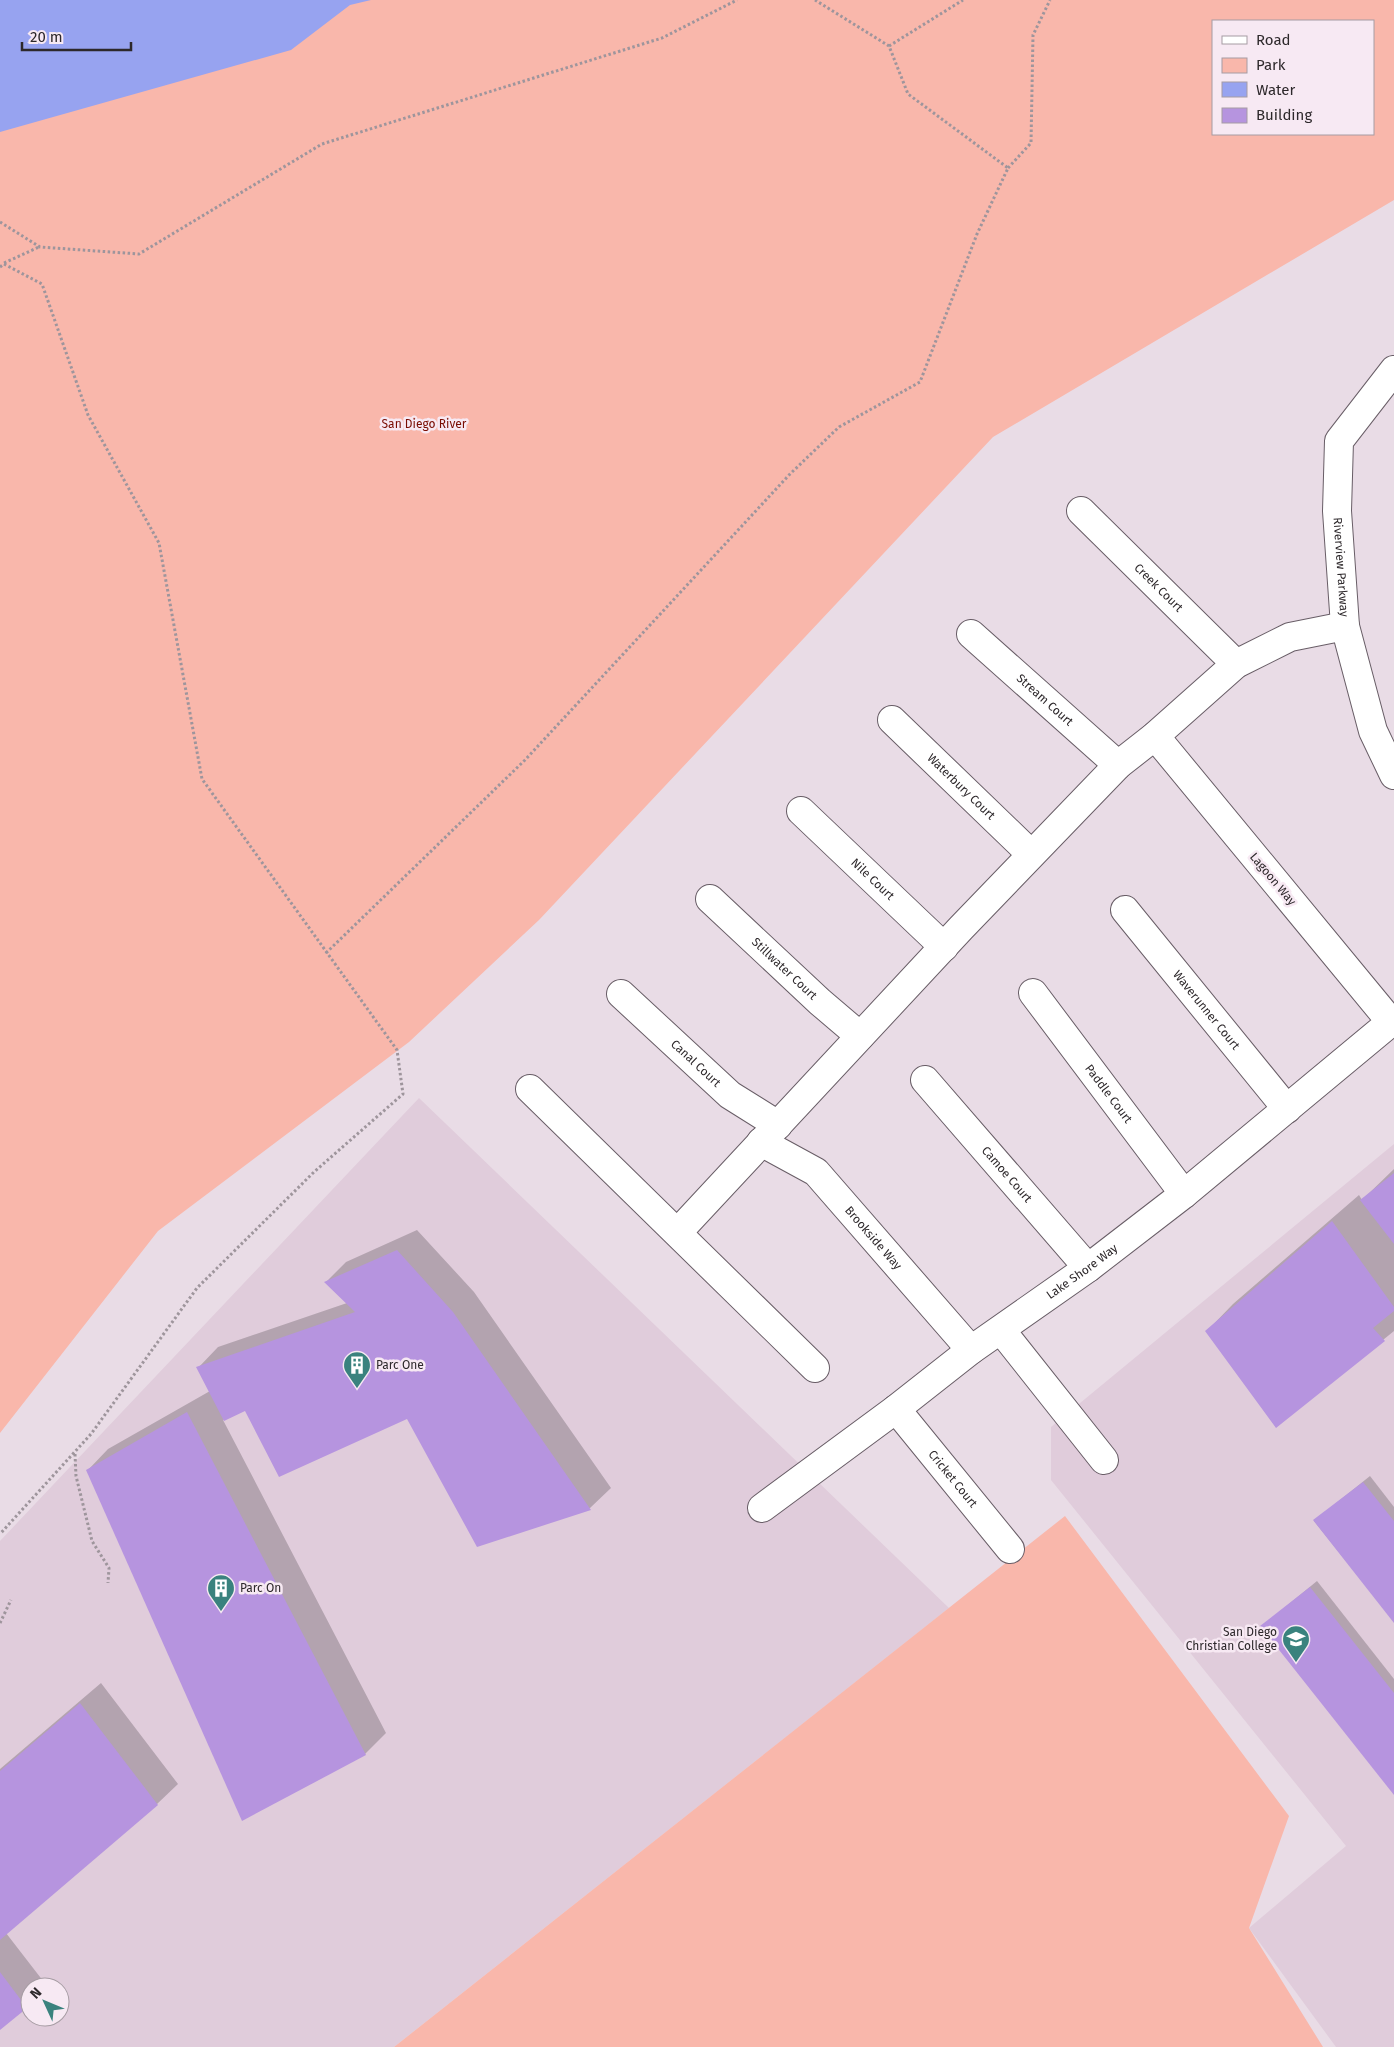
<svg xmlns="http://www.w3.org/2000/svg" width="1394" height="2047" viewBox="0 0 1394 2047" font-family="'Fira Sans',sans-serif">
	<rect width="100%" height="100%" fill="#e9dce6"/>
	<!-- built -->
	<g fill="#e0ccdb" fill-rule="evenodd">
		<path d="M419 1098 949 1608 394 2047H0V1541ZM30 1987H60V2017H30Z"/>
		<path d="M1394 1144V2047H1336L1249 1928 1346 1846 1051 1480V1427Z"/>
	</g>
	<!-- green -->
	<g fill="#f9b7ab" fill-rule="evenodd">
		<path d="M0 0H1394V200L993 437 539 920 409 1042 158 1231 0 1433ZM1213 21H1373V134H1213Z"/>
		<path d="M1065 1516 1289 1816 1249 1928 1323 2047H394Z"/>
	</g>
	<!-- water -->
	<path fill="#97a3f0" d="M0 0H371L350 5 291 50 0 132Z"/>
	<!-- shadow -->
	<g fill="#0003">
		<path d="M1394 1169V1331L1276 1427 1207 1331 1233 1304 1359 1195 1362 1200Z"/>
		<path d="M417 1230 474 1292 611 1488 590 1508 477 1545 408 1417 246 1409 223 1420 386 1733 365 1754 243 1819 88 1470 108 1449 210 1391 198 1368 218 1347 347 1303 326 1282 346 1262Z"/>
		<path d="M1370 1476 1394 1507V1621L1314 1521Z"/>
		<path d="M1317 1581 1394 1679V1793L1262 1626Z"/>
		<path d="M101 1683 178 1784 157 1804 6 1933 47 1986 30 1987V2003L0 2029V1769Z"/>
	</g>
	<!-- building -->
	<g fill="#b694df">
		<path d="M1394 1173V1244L1360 1200Z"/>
		<path d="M1332 1221 1394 1307V1311L1373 1328 1385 1341 1276 1428 1205 1331Z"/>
		<path d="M397 1250 453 1312 591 1510 477 1547 407 1419 279 1477 245 1411 224 1421 196 1367 355 1312 324 1282Z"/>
		<path d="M187 1412 366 1755 242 1821 86 1470Z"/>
		<path d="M1363 1482 1394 1521V1623L1313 1520Z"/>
		<path d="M1310 1587 1394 1693V1795L1260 1626Z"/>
		<path d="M80 1703 158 1805 0 1940V1771Z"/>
		<path d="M0 1972 27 2008 0 2030Z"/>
	</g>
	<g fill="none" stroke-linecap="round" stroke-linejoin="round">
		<!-- minor casing -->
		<g stroke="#685d66" stroke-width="30">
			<g id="minor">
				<path id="s1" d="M1394 370 1339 441 1337 511 1345 626 1373 731 1394 775"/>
				<path id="s2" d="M1081 511 1236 664"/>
				<path id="s3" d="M971 634 1118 765"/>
				<path id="s4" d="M892 720 1031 854"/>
				<path id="s5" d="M801 811 944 947"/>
				<path id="s6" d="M710 899 820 1002 860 1036"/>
				<path id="s7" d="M1125 910 1287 1109"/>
				<path id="s8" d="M1033 993 1184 1194"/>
				<path id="s9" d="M621 994 730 1095 778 1125"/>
				<path id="s10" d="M925 1080 1088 1268"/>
				<path d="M530 1089 815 1368"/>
				<path id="s11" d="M761 1142 816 1172 971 1350"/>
				<path d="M678 1232 961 928 1118 765 1155 736 1236 664 1290 637 1345 626"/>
				<path d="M1001 1330 1104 1460"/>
				<path id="s12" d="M896 1409 1010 1549"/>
				<path id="s13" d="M762 1508 896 1409 971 1350 1088 1268 1184 1194 1391 1022 1155 736"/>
			</g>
		</g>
		<!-- path -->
		<g stroke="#9e959c" stroke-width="3" stroke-dasharray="2.5 2.5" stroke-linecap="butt">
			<path d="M889 46 963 0"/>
			<path d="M1008 168 1031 143 1033 35 1050 0"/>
			<path d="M0 222 40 247 139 254 322 144 662 38 737 0"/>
			<path d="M4 263 39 247"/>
			<path d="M0 267 4 264 42 284 88 415 159 543 202 779 397 1050 403 1094 314 1172 197 1288 91 1434 0 1534"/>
			<path d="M326 953 525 760 790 474 839 427 920 382 977 234 1008 168 908 94 889 46 815 0"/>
			<path d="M75 1454 76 1476 92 1541 109 1568 108 1583"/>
			<path d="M0 1623 11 1600"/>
		</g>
		<!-- minor -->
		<use href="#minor" stroke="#fff" stroke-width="28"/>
	</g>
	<!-- icons -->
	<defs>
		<g id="building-pin" transform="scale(1.4375)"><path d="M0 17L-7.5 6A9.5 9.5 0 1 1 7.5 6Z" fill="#3a827e" stroke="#f7e9f3"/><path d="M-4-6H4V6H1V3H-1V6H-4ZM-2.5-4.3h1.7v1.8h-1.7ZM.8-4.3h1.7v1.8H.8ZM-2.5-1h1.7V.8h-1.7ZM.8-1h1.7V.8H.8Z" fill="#fff"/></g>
		<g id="university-pin" transform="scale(1.4375)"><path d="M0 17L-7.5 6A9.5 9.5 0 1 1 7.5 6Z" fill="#3a827e" stroke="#f7e9f3"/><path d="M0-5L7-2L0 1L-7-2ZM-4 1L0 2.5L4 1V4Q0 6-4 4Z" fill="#fff"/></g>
	</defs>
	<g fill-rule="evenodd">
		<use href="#building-pin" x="357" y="1365"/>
		<use href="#building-pin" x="221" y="1588"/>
		<use href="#university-pin" x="1296" y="1639"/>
	</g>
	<g text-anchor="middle" stroke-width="5" stroke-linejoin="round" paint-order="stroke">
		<!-- park labels -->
		<g font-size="12" fill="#790c02" stroke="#f7e9f3">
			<text x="424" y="428">San Diego River</text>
		</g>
		<!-- street labels -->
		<g font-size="12" fill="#2d282b" stroke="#f7e9f3">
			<text dy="4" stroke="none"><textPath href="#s1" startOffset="216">Riverview Parkway</textPath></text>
			<text dy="4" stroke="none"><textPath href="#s2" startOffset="109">Creek Court</textPath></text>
			<text dy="4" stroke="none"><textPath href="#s3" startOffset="99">Stream Court</textPath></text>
			<text dy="4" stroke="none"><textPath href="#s4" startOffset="96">Waterbury Court</textPath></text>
			<text dy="4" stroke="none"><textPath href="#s5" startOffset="99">Nile Court</textPath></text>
			<text transform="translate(1273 879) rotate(50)" y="4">Lagoon Way</text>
			<text dy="4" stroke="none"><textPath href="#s6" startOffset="102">Stillwater Court</textPath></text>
			<text dy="4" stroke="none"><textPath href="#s7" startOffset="129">Waverunner Court</textPath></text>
			<text dy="4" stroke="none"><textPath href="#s9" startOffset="102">Canal Court</textPath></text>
			<text dy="4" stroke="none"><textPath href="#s8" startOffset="126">Paddle Court</textPath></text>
			<text dy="4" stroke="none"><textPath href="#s10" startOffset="125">Camoe Court</textPath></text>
			<text dy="4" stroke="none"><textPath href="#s11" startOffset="150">Brookside Way</textPath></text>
			<text dy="4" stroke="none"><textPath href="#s13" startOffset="398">Lake Shore Way</textPath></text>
			<text dy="4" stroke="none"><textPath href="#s12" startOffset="90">Cricket Court</textPath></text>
		</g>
		<!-- poi labels -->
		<g font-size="12" fill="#2d282b" stroke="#f7e9f3" text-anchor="start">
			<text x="376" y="1369">Parc One</text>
			<text x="240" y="1592">Parc On</text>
			<text x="1277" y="1636" text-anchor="end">San Diego<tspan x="1277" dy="14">Christian College</tspan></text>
		</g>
	</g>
	<!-- legend -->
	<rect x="1212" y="20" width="162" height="115" fill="#f7e9f3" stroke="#a69ca3"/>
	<rect x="1222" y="36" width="25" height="8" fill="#ffffff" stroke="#a69ca3"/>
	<text x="1256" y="45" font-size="15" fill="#2d282b">Road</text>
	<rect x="1222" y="58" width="25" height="15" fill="#f9b7ab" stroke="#a69ca3"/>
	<text x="1256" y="70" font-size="15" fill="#2d282b">Park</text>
	<rect x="1222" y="82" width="25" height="15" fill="#97a3f0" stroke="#a69ca3"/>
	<text x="1256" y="95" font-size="15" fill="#2d282b">Water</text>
	<rect x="1222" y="108" width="25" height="15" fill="#b694df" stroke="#a69ca3"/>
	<text x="1256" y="120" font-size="15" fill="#2d282b">Building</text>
	<!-- north arrow -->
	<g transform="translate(45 2002) rotate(314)"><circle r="24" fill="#f7e9f3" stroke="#a69ca3"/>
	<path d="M0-4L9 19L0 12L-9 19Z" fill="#3a827e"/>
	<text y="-8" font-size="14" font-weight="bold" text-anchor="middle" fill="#2d282b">N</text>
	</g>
	<!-- scale -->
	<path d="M22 42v8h109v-8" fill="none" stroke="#2d282b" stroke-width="2.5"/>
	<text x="30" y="42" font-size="15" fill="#2d282b" stroke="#f7e9f3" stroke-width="4" paint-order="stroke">20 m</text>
</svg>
